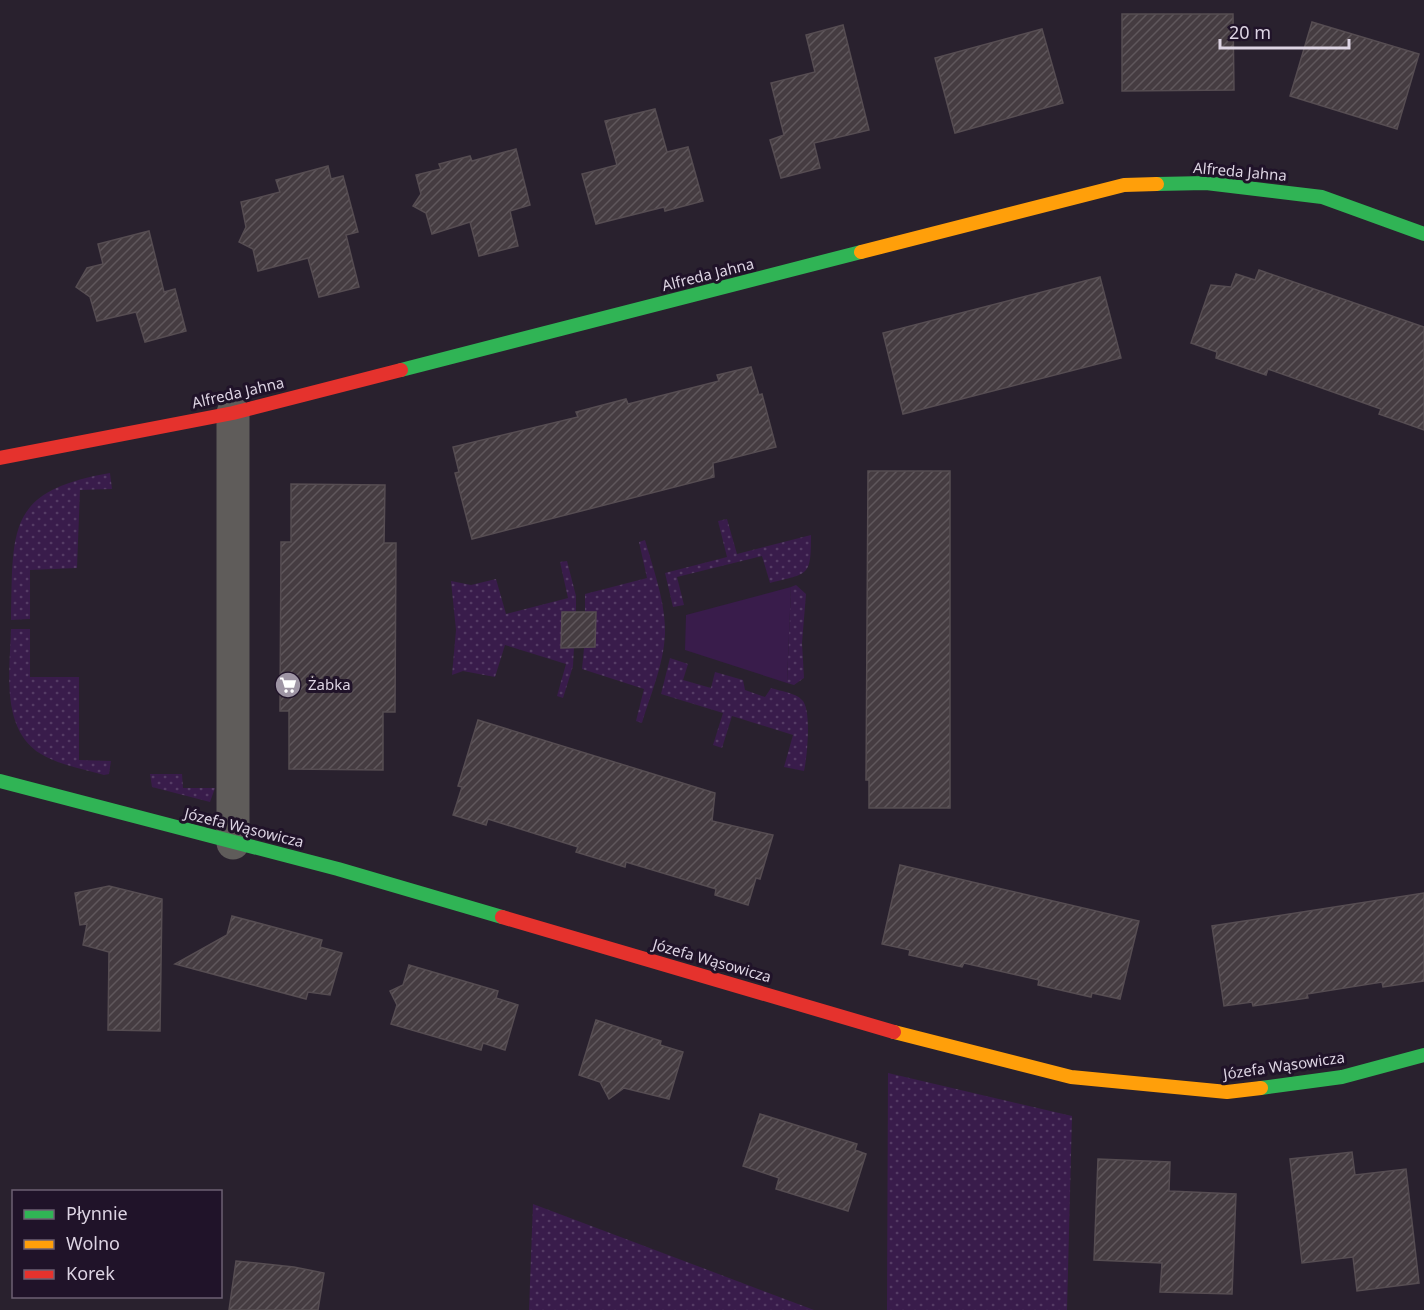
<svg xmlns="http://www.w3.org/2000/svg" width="1424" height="1310" viewBox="0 0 1424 1310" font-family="'Noto Sans',sans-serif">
	<defs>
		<pattern id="grass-dots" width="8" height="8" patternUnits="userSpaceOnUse" patternTransform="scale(1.5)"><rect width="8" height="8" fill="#391c4b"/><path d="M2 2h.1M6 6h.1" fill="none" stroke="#553c65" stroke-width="1.8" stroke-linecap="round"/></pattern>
		<pattern id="building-hatch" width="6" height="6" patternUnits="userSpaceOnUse" patternTransform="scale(1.5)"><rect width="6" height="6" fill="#453c41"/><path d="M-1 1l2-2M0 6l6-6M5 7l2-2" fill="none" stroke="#5f575c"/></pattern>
	</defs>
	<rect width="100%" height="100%" fill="#29212e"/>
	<!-- grass -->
	<g fill="url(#grass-dots)">
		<path d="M110 473 112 489 80 490 77 568 30 570V619L11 620C13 527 7 491 110 473Z"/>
		<path d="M727 519 737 554 811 535C811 577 809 573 770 583L762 556 677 577 684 605 673 607 665 573 727 557 718 521Z"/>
		<path d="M645 540C653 568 664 598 665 627 666 659 651 693 642 723L636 721 644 689 582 669 584 648 595 647 596 613 585 612V594L647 578 639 542Z"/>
		<path d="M567 561 576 596V612H562L561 647H574L573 666 563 698 557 696 566 664 505 645 495 677 463 671 452 675 456 630 451 581 471 585 496 579 506 614 568 598 560 562Z"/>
		<path d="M796 585 806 594 802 643 804 678 794 685 787 683 791 587Z"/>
		<path d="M11 629H30V677H79V760L111 761 109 774 104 775C84 769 59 765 41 754 0 729 10 670 11 629Z"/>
		<path d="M670 658 688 664 683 680 711 688 715 672 743 680 745 690 765 697 771 688C780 691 796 693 802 700 812 709 807 758 804 771L784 767 793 735 732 716 722 748 713 745 723 713 661 694Z"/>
		<path d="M182 774 183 788H215L210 802 152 787 150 774Z"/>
		<path d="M888 1073 1072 1116 1067 1310H887Z"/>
		<path d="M533 1204 814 1310H529Z"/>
	</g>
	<!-- park -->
	<path fill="#391c4b" d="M791 587 787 683 685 650 686 615Z"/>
	<!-- building -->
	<g fill="url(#building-hatch)" stroke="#564d52" stroke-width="1.5">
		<path d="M1122 14H1233L1234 90 1122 91Z"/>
		<path d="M1312 22 1419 54 1397 129 1290 96Z"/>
		<path d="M843 25 869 130 814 143 820 168 781 178 770 140 784 135 771 83 815 72 806 35Z"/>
		<path d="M1042 29 1063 103 955 133 935 58Z"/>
		<path d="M655 109 667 152 688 147 703 201 665 211 664 207 596 224 582 174 617 165 605 121Z"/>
		<path d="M516 149 530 205 510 211 518 246 479 256 470 222 432 234 426 213 413 206 421 194 416 175 441 169 439 164 470 156 472 161Z"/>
		<path d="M328 166 331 179 343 176 358 232 346 235 359 287 319 297 308 258 258 271 253 249 239 242 246 227 241 202 280 192 276 180Z"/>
		<path d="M149 231 164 292 175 289 186 331 145 342 136 312 97 321 90 297 76 287 87 268 103 264 98 244Z"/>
		<path d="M1259 270 1424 327V430L1379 414 1381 409 1268 369 1266 375 1216 358 1217 352 1191 343 1211 285 1231 287 1236 274 1255 280Z"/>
		<path d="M1100 277 1121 358 903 414 883 333Z"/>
		<path d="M751 367 759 395 762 394 776 447 713 463 714 477 472 539 455 473 459 472 453 447 578 417 576 412 626 399 628 404 719 381 717 375Z"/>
		<path d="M868 471H950V808H869V780H866Z"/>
		<path d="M291 484 385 485 384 543H396L395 712H383V770L289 769V711H280L281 542H291Z"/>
		<path d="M562 612H596L595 647 561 648Z"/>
		<path d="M478 720 715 793 712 821 773 835 760 879 756 878 748 905 715 895 716 889 626 862 625 867 576 852 578 847 488 819 486 825 453 815 462 787 458 786Z"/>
		<path d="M900 865 1139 921 1120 999 1092 993 1091 997 1038 985 1039 980 964 963 962 967 909 955 910 950 882 944Z"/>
		<path d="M109 886 162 899 160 1031 108 1030 109 952 83 945 87 924 80 925 75 893Z"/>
		<path d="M1424 893V981L1383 987 1382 982 1307 994 1308 998 1253 1006 1252 1002 1224 1006 1212 926Z"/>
		<path d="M232 916 322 940 320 947 342 953 330 995 308 992 306 999 175 964 227 935Z"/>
		<path d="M409 965 498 991 496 998 518 1005 505 1050 483 1043 481 1050 391 1024 397 1005 390 991 403 985Z"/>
		<path d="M596 1020 661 1041 660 1045 683 1052 669 1099 624 1088 609 1099 600 1082 579 1075Z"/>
		<path d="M760 1114 857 1144 855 1150 866 1154 848 1211 776 1189 779 1178 743 1166Z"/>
		<path d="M1352 1152 1355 1175 1406 1169 1419 1283 1357 1291 1353 1257 1302 1263 1290 1159Z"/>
		<path d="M1098 1159 1170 1162 1169 1191 1236 1194 1232 1294 1160 1292 1162 1263 1094 1260Z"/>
		<path d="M236 1261 294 1267 324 1273 318 1310H229Z"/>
	</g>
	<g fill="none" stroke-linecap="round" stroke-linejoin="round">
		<!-- street -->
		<path stroke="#5f5c5a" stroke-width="33" d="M233 843V413"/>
		<!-- fast -->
		<g stroke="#30b455" stroke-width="14">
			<path d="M1157 184 1206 183 1322 197 1424 234"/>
			<path d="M401 370 861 252"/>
			<path d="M0 781 338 869 502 917"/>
			<path d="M1261 1088 1342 1077 1424 1055"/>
		</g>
		<!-- slow -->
		<g stroke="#ff9f0a" stroke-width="14">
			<path d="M861 252 1124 185 1157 184"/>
			<path d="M894 1032 1071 1077 1227 1092 1261 1088"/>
		</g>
		<!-- jam -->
		<g stroke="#e5322d" stroke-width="14">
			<path d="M0 458 233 413 401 370"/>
			<path d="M502 917 894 1032"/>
		</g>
	</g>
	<!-- icons -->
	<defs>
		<g id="supermarket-disc" transform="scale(1.35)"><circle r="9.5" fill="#9e95a4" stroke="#201329"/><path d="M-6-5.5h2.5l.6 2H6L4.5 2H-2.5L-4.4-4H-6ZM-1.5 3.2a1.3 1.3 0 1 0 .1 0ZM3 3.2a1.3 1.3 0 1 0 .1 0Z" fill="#fff"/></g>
	</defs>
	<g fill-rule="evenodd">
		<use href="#supermarket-disc" x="288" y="685"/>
	</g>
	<g text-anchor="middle" stroke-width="6" stroke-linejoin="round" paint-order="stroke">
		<!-- street labels -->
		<g font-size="15" fill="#ddd4e3" stroke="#201329">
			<text transform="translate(1240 172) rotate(5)" y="5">Alfreda Jahna</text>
			<text transform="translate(708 275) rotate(-14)" y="5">Alfreda Jahna</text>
			<text transform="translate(238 393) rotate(-13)" y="5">Alfreda Jahna</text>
			<text transform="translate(244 828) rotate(14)" y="5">Józefa Wąsowicza</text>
			<text transform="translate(712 961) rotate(16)" y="5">Józefa Wąsowicza</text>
			<text transform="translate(1284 1066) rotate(-8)" y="5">Józefa Wąsowicza</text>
		</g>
		<!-- poi labels -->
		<g font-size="15" fill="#ddd4e3" stroke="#201329" text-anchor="start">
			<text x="308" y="690">Żabka</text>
		</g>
	</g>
	<!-- legend -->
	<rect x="12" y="1190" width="210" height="108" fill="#201329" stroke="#6c6073" stroke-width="1.5"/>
	<rect x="24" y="1210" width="30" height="9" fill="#30b455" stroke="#6c6073" stroke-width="1.5"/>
	<text x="66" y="1220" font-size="18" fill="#ddd4e3">Płynnie</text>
	<rect x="24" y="1240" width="30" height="9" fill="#ff9f0a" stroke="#6c6073" stroke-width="1.5"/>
	<text x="66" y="1250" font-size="18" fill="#ddd4e3">Wolno</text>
	<rect x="24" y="1270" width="30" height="9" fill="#e5322d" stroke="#6c6073" stroke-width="1.5"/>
	<text x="66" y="1280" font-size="18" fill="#ddd4e3">Korek</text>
	<!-- scale -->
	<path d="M1220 39v9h129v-9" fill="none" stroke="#ddd4e3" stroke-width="3"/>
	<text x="1229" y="39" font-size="18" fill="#ddd4e3" stroke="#201329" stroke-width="4.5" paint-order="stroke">20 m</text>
</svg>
